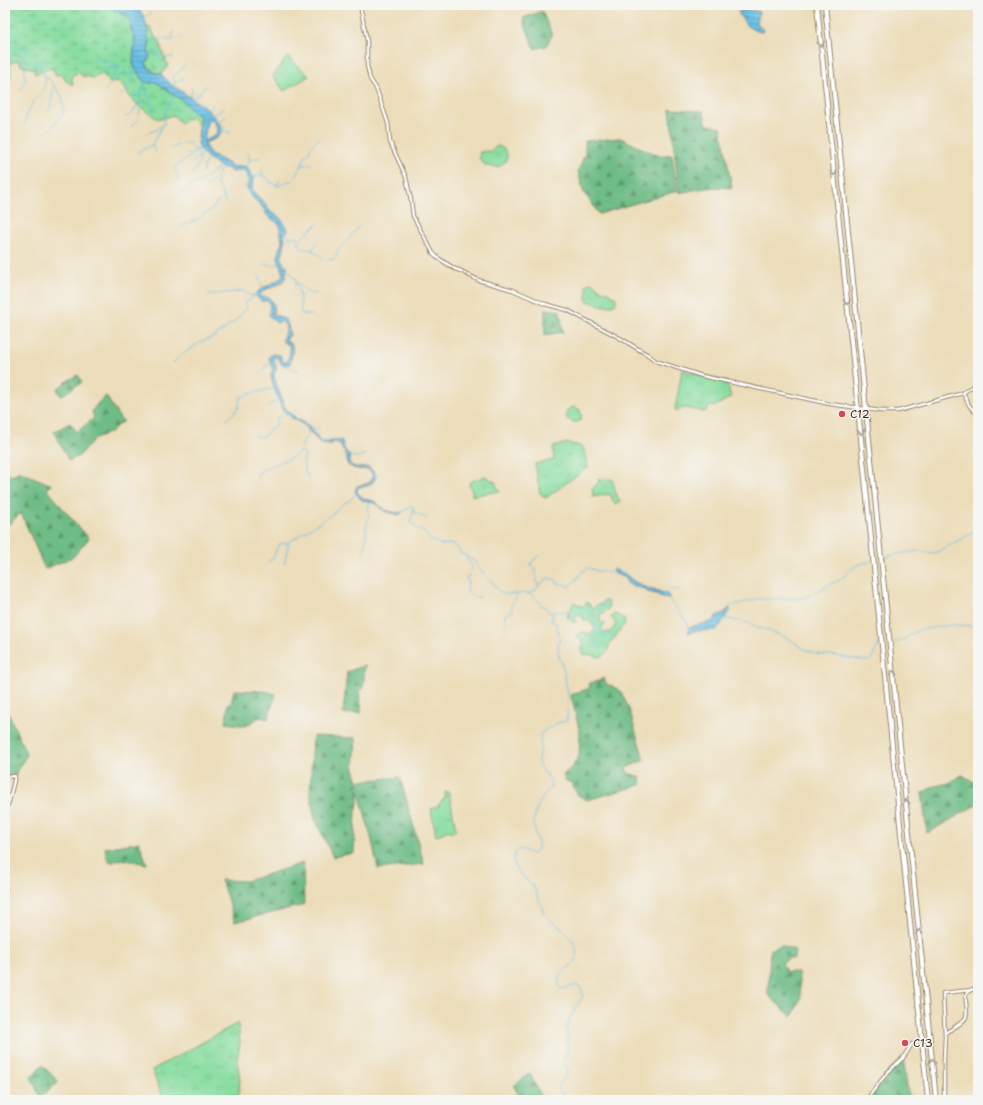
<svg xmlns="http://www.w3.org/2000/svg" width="983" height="1105" viewBox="0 0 983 1105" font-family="'Shantell Sans',sans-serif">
	<defs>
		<pattern id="grass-tufts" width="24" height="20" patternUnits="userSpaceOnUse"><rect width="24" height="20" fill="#88dda0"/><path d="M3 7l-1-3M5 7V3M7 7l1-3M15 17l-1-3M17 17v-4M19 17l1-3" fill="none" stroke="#76be89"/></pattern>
		<pattern id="forest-firs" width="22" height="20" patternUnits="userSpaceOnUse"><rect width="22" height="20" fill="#6ebc86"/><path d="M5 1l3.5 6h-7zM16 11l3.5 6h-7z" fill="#5c996d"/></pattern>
		<pattern id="wetland-marsh" width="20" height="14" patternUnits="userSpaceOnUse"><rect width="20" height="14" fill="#88dda0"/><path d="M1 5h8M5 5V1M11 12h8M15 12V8" fill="none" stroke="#76be89"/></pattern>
		<pattern id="water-rules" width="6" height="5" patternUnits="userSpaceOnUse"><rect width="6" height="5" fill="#68bfe5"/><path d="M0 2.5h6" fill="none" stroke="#579bb9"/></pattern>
	</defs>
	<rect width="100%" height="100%" fill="#f6f6f2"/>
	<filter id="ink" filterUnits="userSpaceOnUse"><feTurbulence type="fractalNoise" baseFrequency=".025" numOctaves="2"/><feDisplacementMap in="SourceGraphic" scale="8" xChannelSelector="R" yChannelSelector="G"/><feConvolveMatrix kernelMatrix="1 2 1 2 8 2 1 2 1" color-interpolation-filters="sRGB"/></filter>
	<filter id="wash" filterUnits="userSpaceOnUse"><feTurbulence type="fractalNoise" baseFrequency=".012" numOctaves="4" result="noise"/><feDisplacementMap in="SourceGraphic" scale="16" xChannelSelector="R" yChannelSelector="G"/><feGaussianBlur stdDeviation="0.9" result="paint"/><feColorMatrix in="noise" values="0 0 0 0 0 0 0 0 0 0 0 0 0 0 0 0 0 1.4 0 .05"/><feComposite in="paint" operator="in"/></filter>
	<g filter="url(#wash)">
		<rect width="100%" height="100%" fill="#ecddba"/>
		<!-- grass -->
		<g fill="url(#grass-tufts)" stroke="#62845f">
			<path d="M288 57 309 76 284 91 273 76 285 60Z"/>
			<path d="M497 146C503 146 510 153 506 160 505 163 502 165 499 167L486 166 479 158 480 152 491 151Z"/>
			<path d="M592 282 601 290 610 293 616 298V303L610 306H604L587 301V291L586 286Z"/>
			<path d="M682 370 726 381 730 393 731 397 713 407 711 405 705 412 685 408 678 410H675Z"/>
			<path d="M574 407 580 410 582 419C576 424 574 422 567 419L566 415 567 410Z"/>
			<path d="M568 443 583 447 588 468 585 469 546 498 540 493 535 464 554 460 553 447Z"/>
			<path d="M485 476 495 482 497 487 500 491 481 494 472 496V491L469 485 470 482Z"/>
			<path d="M612 479 615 491 620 502 615 505 610 494 592 497 593 495 592 489 599 482 598 480Z"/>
			<path d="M604 600 608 602C610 607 608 609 604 613L600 614V622L606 624 601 629 604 632H611L616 624 611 617 615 614 625 619 624 625 609 645 608 651 605 654 600 657 587 654 583 655 580 648 584 647 582 640 579 639 577 635 584 632 590 634 594 630 595 628 588 620H584L583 616H575L576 622H572L567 616 574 602 583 607 587 602 593 608 599 604 601 605Z"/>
			<path d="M445 792H449L456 830 452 832 448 830 436 836 431 809 435 807H439L438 805 445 798Z"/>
			<path d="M238 1023 240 1043 237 1060 240 1079 238 1100H164L152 1070Z"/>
		</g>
		<!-- forest -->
		<g fill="url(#forest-firs)" stroke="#547352">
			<path d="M542 11 552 35 546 46 534 49 523 18Z"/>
			<path d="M670 109 703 111 707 125 721 127 732 188C713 186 697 189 679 193Z"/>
			<path d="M620 138 657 155H672L677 191 599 214 583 191 578 171 585 154V141Z"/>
			<path d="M545 309 560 311 563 332 545 335Z"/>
			<path d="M78 375 82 382 61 396 57 389 69 380Z"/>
			<path d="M106 396 121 420 124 421 115 427 112 432 95 438 79 456 69 461 54 432 70 423 77 432 94 418 92 411 98 403Z"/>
			<path d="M18 471 52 485 47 489 64 510 89 538 73 557 45 569 21 513 7 526 5 529V476L14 475Z"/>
			<path d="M365 665 363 688 359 691 360 703 361 704V713L343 714 347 672Z"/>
			<path d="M604 678 606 684 616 688 621 692 629 709 644 760 626 768 628 773 640 777 641 785 587 800 578 795 571 783 565 780 563 775 572 767 579 756 580 733 571 695 590 688 589 683 599 681Z"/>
			<path d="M234 690 264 691 276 694 268 719 260 717 246 726 226 723 228 704H231Z"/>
			<path d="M5 706 27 755 17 770 16 775 5 777Z"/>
			<path d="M313 736 356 738 354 769C355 774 357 776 358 781L400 777 424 864 378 869 372 841 358 789V804L356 812 354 853 333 857 315 819 310 793Z"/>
			<path d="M962 775 978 784V804L927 833 922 793 935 786 949 783Z"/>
			<path d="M139 842 147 864 121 859 113 862 108 861 105 848Z"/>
			<path d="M303 863 304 905 235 922 221 880 246 881Z"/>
			<path d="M781 945 795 950 794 959 789 958 782 963 786 972H798L801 998 792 1017 768 995 770 950Z"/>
			<path d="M903 1058 909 1100H867L887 1073Z"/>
			<path d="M42 1065 59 1082 40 1097 31 1076Z"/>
			<path d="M530 1074 542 1098 539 1100H521L514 1086 526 1076Z"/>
		</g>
		<!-- wetland -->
		<g fill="url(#wetland-marsh)" stroke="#62845f">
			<path d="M5 5H109C113 11 120 13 127 15L130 21 131 30 135 38 133 63 136 70 144 82 151 83 156 82 177 97C186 100 188 112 198 114L200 118V128L193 117 186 119V121L180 123 178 120 173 115 161 119 156 118 138 105 131 98 119 81 110 83 102 73 94 78 82 76 81 73 73 74 72 77 73 85 66 81 61 74 56 75 52 68 35 74 34 69 20 65V60L10 63 8 59 5 60Z"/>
			<path d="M147 27 151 28 154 35 160 42 161 48 168 66 161 74C154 73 150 70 146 63L149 59 148 50 150 43 147 35 148 32Z"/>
		</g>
		<!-- water -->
		<g fill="url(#water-rules)" stroke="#527482" fill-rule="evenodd">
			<path d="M109 5H136L144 17 147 27 148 32 147 35 150 43 148 50C151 55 149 59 146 63L149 69 155 73 161 74 173 86 183 92 195 101 201 104 206 108 220 124 222 131 217 138 205 143C205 155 226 161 234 167L241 166 247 167 248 169 253 178 252 189 259 198 266 204 271 213C278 214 284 221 286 228L287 227 288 231 284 233C285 238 285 242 284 247 283 255 279 257 285 266L287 265V267C286 270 287 276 285 279 280 287 266 287 260 294L263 297 269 298 274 303 273 314 275 315 285 319 288 325 290 335 286 340C286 341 291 344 291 344 295 349 291 359 290 364L287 365H282L278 358 275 357 273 359 277 368 274 374 275 380 285 408 296 418 308 425 312 431 323 442H329L332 440C335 440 339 439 342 441 343 442 343 446 344 448 347 455 351 452 349 462L352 466 360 468 368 467 374 472 376 476 374 481 368 486 358 487 357 492 364 499 374 501 385 510 397 513 402 512V513L399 515 384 511 375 503 363 501 356 494 355 491 357 486 369 483 373 475 368 469C360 470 354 470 347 464 347 453 344 453 339 443L334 442 330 445H327L320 443 304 425 292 418 282 409 272 382 271 375 273 369 269 358 272 354 280 355 284 363 287 361C290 355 291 351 289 345L283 342C282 332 291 333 282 321L277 323 269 316 270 304 268 301H261L255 295C261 285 277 285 283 275L278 257 279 249 282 243 280 226C277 221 274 221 270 218 267 216 265 211 263 208 259 202 251 198 248 191 245 184 253 180 243 171L231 172C229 169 227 167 223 168 213 162 200 154 198 143L199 141C196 132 203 123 198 114 190 112 187 104 181 99 178 97 175 96 172 94 167 90 162 86 156 82L152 83 144 82 136 70 133 63 135 38 131 30 130 21 127 15C120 13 113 11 109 5ZM210 119 215 123 218 131 213 137 204 141 207 123 208 120Z"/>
			<path d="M745 7 751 10 759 12 756 22 763 30 762 32C749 31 744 22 738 12Z"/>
			<path d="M613 569 622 572 635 582 644 586 647 588 654 589 663 593 665 592 669 596V598L667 599 656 594 648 592 644 589 628 584 625 578 613 573Z"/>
			<path d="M730 608V611C724 617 722 625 716 630L694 631 689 633V628C697 624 706 624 714 621L716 616 722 614Z"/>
		</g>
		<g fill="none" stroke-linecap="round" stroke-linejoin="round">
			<!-- stream -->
			<g stroke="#68bfe5" stroke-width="1">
				<path d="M139 9 150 5"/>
				<path d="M144 17 151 13"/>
				<path d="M5 33 12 34 15 37 20 47 25 49 33 55 37 60 44 75 49 79 61 95 62 97 64 113 62 114 54 125 46 133"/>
				<path d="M169 40 172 37 173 32"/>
				<path d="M5 41C10 52 10 66 11 78L7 82V83"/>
				<path d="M149 41H153L156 39 173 40 182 37"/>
				<path d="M20 47V55L27 64 24 73 26 76 24 79 25 81 21 89"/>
				<path d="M149 53 153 52 163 59 174 56"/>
				<path d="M94 57 104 60 112 61 120 67 128 66 135 73"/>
				<path d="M100 71 105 69 120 67"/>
				<path d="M109 79 120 67"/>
				<path d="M144 82C145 93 152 102 153 112"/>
				<path d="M175 84 173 76 180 71 185 65"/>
				<path d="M172 86 181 78 184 79"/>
				<path d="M104 91 121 74C125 76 133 74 137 72"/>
				<path d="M120 95 124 93C126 87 131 85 133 80 133 78 133 75 134 73"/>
				<path d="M190 97 192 91V88"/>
				<path d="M194 97 196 93"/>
				<path d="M133 99 141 93"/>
				<path d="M193 99 194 97 199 96 201 90 207 86"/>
				<path d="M47 111 50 109 52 103 51 100C54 96 51 92 54 87"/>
				<path d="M208 111 212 105"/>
				<path d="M212 115 218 113 224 107"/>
				<path d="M125 117C133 115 136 108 139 102"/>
				<path d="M217 121 226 117"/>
				<path d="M24 124 28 112 35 99 41 94 44 87 46 76"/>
				<path d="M131 126C134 124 139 121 139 117 141 106 138 95 144 85"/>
				<path d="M220 129 225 127"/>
				<path d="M221 132 225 131 230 133"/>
				<path d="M147 133 156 130 159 127 161 126"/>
				<path d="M152 145 155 151V153"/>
				<path d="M170 149 175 146 189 142 191 147 195 150"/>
				<path d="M138 152 152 145 164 123V115L166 110 175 95"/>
				<path d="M248 153 250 160"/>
				<path d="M187 154 195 150 201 148"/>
				<path d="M192 162 199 156"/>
				<path d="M302 165 311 164"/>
				<path d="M246 167 250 160 257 158H259"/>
				<path d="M203 173 204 165 209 158"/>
				<path d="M262 175V170"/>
				<path d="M191 176 200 162 199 158 200 155 204 152"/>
				<path d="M253 178H256L258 174 268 178 269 181 278 186 289 181H292L302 165 305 156C310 153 309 149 312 145 315 141 319 139 322 135"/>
				<path d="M175 181 178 177 175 170 176 166 201 149"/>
				<path d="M277 185 279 181"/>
				<path d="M242 186 247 187"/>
				<path d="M206 188 215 178"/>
				<path d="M179 198 180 195 189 185 199 182 218 168 219 166"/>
				<path d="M224 198 226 203"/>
				<path d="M181 226 196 220 214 208 215 204 224 198 220 188 216 183 217 181 216 177 221 169 222 167"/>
				<path d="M285 232 290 238 295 236 299 239V245L302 249C305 249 309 249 312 250 321 255 325 266 337 256L338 250C347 243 352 232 361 225"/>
				<path d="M300 240 310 230 318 224"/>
				<path d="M312 251 317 243"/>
				<path d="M265 264 276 265 280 263"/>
				<path d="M285 268 289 271 293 278H296V286L298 288 300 296V302L301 303C300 308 300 310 302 314L312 315"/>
				<path d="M259 277 263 288"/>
				<path d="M298 283C303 289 308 295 316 293"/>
				<path d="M208 295 243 291 249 295H253"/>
				<path d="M173 363 183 354 199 343 216 336 218 333 226 329V327L233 323 246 309 247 308 246 305V302L251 299 253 296 256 294"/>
				<path d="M287 364C289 368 293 370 298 370"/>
				<path d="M259 374 264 369 265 366 272 363"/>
				<path d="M268 406 279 399"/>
				<path d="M226 420C230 416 237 412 239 406 240 403 239 400 241 397 245 394 269 390 275 388"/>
				<path d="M310 430 313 428 318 429 320 427"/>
				<path d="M255 436C265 438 265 436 270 428H272L276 426 277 417 285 415 286 411"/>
				<path d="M302 451 305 456 303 462 305 467 304 469 308 477"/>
				<path d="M350 456C356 457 361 458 366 453"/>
				<path d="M257 478 259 472 266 468 293 457 301 451 302 445 308 434 306 427"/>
				<path d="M413 511 421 516 428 518"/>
				<path d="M401 513 411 506H413C415 512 411 517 410 521L415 527 424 532 430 541 437 542 441 545 451 544 456 546 460 553 473 560 479 569 489 578 491 582C496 585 497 591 502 593 505 595 508 594 512 594 527 593 533 591 541 606H545L549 612 553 613 556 611C561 612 564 611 569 611 573 611 577 612 581 612 583 612 585 611 588 611 590 612 591 613 593 615 599 622 594 629 592 636L599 646 603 648"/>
				<path d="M363 552 366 539V528L369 513 368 508 370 506 368 502"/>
				<path d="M466 558 470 563 472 566 470 575 466 577 468 581 467 592H468L473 597H480"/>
				<path d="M884 559 891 555 898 554 916 551 935 553 978 530"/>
				<path d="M268 562 273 558 279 544 287 543"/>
				<path d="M284 564 289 542 331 515 343 504 350 500 356 493"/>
				<path d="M538 586 535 572 536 569 531 565C532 558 535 560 539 556"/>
				<path d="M529 593 536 590 538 586 548 578 556 580 557 583 565 584 569 587H570L584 570 588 568 597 571 614 572"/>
				<path d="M663 593 671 589 679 590"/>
				<path d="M668 598 686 621 688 625 687 626 689 630 690 629"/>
				<path d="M729 608 731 606 757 599 804 598 842 578 857 565 871 561"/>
				<path d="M592 612 603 608 606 603"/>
				<path d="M552 614 553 618 551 619V621L556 623 560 639 558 645 559 658 562 663 568 693V701L567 719 566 721 554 724 541 733C539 738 541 741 541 746 541 752 536 758 539 765 542 772 552 778 551 787 540 800 531 814 535 831 536 837 538 842 539 847L534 854C529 854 526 850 520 849 516 851 514 854 514 859 513 872 525 876 532 885 539 894 539 906 546 916 550 921 555 923 560 927 562 928 573 941 574 943 578 949 577 961 571 966 570 967 567 968 566 969 559 973 558 980 559 987L562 989 577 985 581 988 583 996 575 1009 568 1022 567 1027V1055L564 1059V1063L568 1070C567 1072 567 1074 566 1076 565 1079 564 1078 562 1081 554 1090 564 1096 572 1100"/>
				<path d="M723 620 728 619 745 622 790 639 804 649 817 654 838 656 865 661 871 660 879 644"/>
				<path d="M505 624V615L512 612 511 605 517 597V594"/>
				<path d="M594 630 597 635 601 634 612 637"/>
				<path d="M893 643 903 640 918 630 953 625 978 626"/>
			</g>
		</g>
	</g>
	<g filter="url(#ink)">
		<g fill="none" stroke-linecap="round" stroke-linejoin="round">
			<!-- minor casing -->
			<g stroke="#94846c" stroke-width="4.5">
				<g id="minor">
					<path d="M360 5 367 41V65L370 79 376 88 388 123 390 142 406 177 411 200 413 216 433 253 438 258 455 269 461 271 478 280 513 290 545 304 567 310 620 338 643 352 647 354 656 361 702 376 830 404 881 411H898L963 393 978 382"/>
					<path d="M963 393C969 403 967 406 978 414"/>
					<path d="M5 777 15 776 9 802 5 810"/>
					<path d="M5 890H6"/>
					<path d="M945 1033C951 1029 963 1024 966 1017 970 1004 957 991 978 988"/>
					<path d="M867 1100 871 1094 887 1073 903 1058 912 1044"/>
					<path d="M944 1100V1058L945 1036 943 993 971 990"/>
				</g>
			</g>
			<!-- trunk casing -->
			<g stroke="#94846c" stroke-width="6">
				<g id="trunk">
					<path d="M817 5 928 1100"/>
					<path d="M825 5 936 1100"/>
				</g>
			</g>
			<!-- minor -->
			<use href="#minor" stroke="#fff" stroke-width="2.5"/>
			<!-- trunk -->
			<use href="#trunk" stroke="#fff" stroke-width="4"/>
		</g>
		<!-- one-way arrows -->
		<defs><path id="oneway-chevron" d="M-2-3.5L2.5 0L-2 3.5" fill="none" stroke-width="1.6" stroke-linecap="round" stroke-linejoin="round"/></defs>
		<g stroke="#a79f9a">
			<use href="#oneway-chevron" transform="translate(821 44) rotate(84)"/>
			<use href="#oneway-chevron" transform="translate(834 173) rotate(84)"/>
			<use href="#oneway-chevron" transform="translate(847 302) rotate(84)"/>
			<use href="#oneway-chevron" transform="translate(861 432) rotate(84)"/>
			<use href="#oneway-chevron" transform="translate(893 673) rotate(-96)"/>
			<use href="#oneway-chevron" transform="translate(906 802) rotate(-96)"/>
			<use href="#oneway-chevron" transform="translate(919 932) rotate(-96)"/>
			<use href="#oneway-chevron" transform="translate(932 1061) rotate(-96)"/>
		</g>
	</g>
	<!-- markers -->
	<g fill="#d1495b" stroke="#f6f6f2" stroke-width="1.5">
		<circle cx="842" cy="414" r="4"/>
		<circle cx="905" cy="1043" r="4"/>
	</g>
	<g text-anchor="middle" stroke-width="3" stroke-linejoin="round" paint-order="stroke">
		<!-- poi labels -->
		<g font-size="12" fill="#3b2a1e" stroke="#f6f6f2" text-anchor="start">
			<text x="850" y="418">C12</text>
			<text x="913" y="1047">C13</text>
		</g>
	</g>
	<!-- margin -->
	<rect width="983" height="1105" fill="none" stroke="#f6f6f2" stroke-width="20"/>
</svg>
